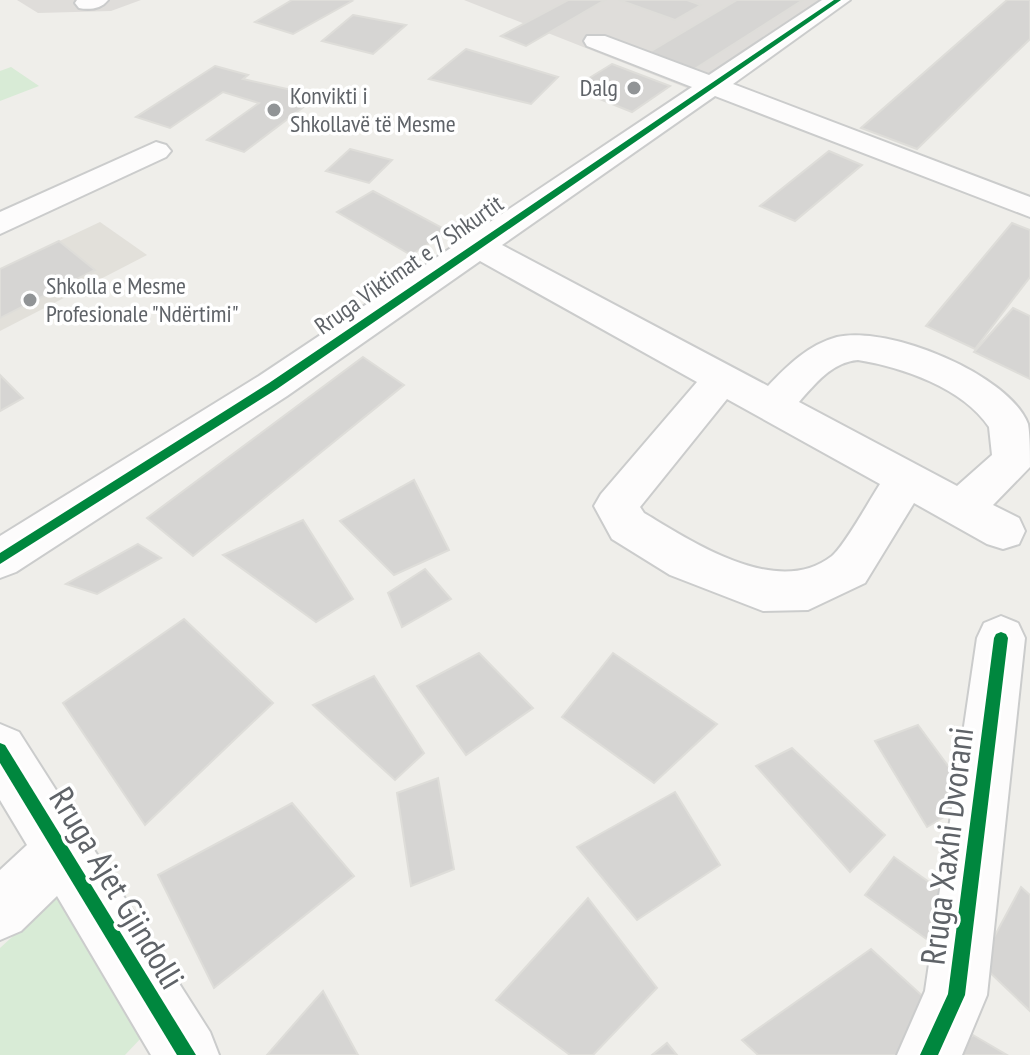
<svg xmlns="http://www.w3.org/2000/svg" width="1030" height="1055" viewBox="0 0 1030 1055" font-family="'PT Sans Narrow',sans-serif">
	<rect width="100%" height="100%" fill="#efeeea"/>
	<!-- industrial -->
	<g fill="#dfddda">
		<path d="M17 0H141L111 11 38 13Z"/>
		<path d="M464 0H830L692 90Z"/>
	</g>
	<!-- education -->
	<path fill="#e2e0da" d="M100 222 147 255 0 331V269Z"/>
	<!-- green -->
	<g fill="#d8ebd6">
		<path d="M11 67 39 86 0 101V71Z"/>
		<path d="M56 897 141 1038 125 1055H0V948Z"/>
	</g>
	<!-- building -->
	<g fill="#d6d5d3" stroke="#deddd9" stroke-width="2">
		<path d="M292 0H349L352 1 293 34 255 22Z"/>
		<path d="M568 0H605L526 46 501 36Z"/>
		<path d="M619 0H687L701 5 675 20Z"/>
		<path d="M737 0H803L693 70 648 53Z"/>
		<path d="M1007 0H1030V39L917 149 861 128Z"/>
		<path d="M353 15 406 25 373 54 322 41Z"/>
		<path d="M466 49 558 77 531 104 429 79Z"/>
		<path d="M612 64 670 86 632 112 585 93 598 85 586 80Z"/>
		<path d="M215 66 248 75 243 79 318 96 244 152 207 140 259 103 223 92 170 128 136 117Z"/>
		<path d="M350 149 392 160 369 183 326 171Z"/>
		<path d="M829 151 862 165 795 221 760 206Z"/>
		<path d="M373 191 448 231 411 255 337 212Z"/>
		<path d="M1012 223 1030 230V277L975 349 926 326Z"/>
		<path d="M59 241 95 270 0 318V269Z"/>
		<path d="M1013 308 1030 316V379L974 352Z"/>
		<path d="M363 357 404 385 193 556 147 518Z"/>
		<path d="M0 375 23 398 0 411Z"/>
		<path d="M414 480 449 550 394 575 340 521Z"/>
		<path d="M303 520 353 599 316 622 223 555Z"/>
		<path d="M138 544 161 558 97 594 66 584Z"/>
		<path d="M425 569 451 599 402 627 388 593Z"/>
		<path d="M184 619 273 703 145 825 63 703Z"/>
		<path d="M479 653 533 708 466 755 417 686Z"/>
		<path d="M613 653 717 724 654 783 562 717Z"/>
		<path d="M374 676 424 753 395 780 313 705Z"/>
		<path d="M918 725 973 800 927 827 875 741Z"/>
		<path d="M792 748 885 835 850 872 756 766Z"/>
		<path d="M438 778 454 869 411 886 397 793Z"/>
		<path d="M675 792 720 865 637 920 577 847Z"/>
		<path d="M292 803 354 876 214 988 158 875Z"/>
		<path d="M894 857 954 900 939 948 865 895Z"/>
		<path d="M1021 887 1030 895V1011L980 963Z"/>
		<path d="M588 898 657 988 593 1055H570L496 1000Z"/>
		<path d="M871 949 939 1011 901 1055H758L742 1040Z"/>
		<path d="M323 991 358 1055H267Z"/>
		<path d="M973 1035 1007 1055H952Z"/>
		<path d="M667 1043 677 1055H652Z"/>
	</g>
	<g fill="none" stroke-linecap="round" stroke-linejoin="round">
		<!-- minor casing -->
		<g stroke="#cbcccc" stroke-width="4">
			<g id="minor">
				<path d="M77 0H108C101 9 89 10 79 8L75 3Z"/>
				<path d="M822 0H850L733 84 1030 197V217L715 96 502 245 768 386C788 365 808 345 837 337 888 325 1009 374 1028 424 1030 436 1030 454 1030 467L993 505 1019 518 1025 531 1019 544 1003 549 987 544 914 503 865 583 808 610 763 611 670 575 612 539 594 506 601 494 697 382 480 261 287 396 16 572 0 578V536L259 376 692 87 587 46 584 41 587 36H605L709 75ZM858 360C902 367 963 388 989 427L992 455 957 486 799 402C815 384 832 362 858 360ZM727 399 880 484C869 501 845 545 832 556 777 599 693 542 644 513L640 507Z"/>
				<path d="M156 142 166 145 171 151 166 157 0 234V212Z"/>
				<path d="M1001 616 1018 623 1025 638 987 995 962 1055H897L925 991 977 638 984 623Z"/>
				<path d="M0 724 19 732 210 1032 219 1055H151L57 896 21 931 0 940V870L27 845 0 800Z"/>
			</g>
		</g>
		<!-- minor -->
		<use href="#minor" fill="#fdfcfc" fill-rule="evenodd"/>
		<!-- cycleway casing -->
		<g stroke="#fff" stroke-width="5">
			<g id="cycleway">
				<path d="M834 0H841L277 389 0 564V553L269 383Z"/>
				<path d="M1001 632 1006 634 1008 638 965 995 938 1055H920L948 994 994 638 996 634Z"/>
				<path d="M0 743 5 745 196 1055H177L0 763Z"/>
			</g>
		</g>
		<!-- cycleway -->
		<use href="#cycleway" fill="#00873e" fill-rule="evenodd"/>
	</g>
	<!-- markers -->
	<g fill="#919496" stroke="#fff" stroke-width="3">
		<circle cx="634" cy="88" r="8"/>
		<circle cx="274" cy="110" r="8"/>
		<circle cx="30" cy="300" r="8"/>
	</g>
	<g text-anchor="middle" stroke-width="7" stroke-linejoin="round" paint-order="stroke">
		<!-- far-poi labels -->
		<g font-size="24" fill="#5f6368" stroke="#fff" text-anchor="start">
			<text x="618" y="96" text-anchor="end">Dalg</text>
			<text x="290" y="104">Konvikti i<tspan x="290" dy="28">Shkollavë të Mesme</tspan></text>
			<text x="46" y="294">Shkolla e Mesme<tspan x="46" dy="28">Profesionale "Ndërtimi"</tspan></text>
		</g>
		<!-- far-street labels -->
		<g font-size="24" fill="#5f6368" stroke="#fff">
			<text transform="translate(409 265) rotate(-35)" y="8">Rruga Viktimat e 7 Shkurtit</text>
		</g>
		<!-- near-street labels -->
		<g font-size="34" fill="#5f6368" stroke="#fff">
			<text transform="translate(947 846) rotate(-83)" y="12">Rruga Xaxhi Dvorani</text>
			<text transform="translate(117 888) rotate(59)" y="12">Rruga Ajet Gjindolli</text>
		</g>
	</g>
</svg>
